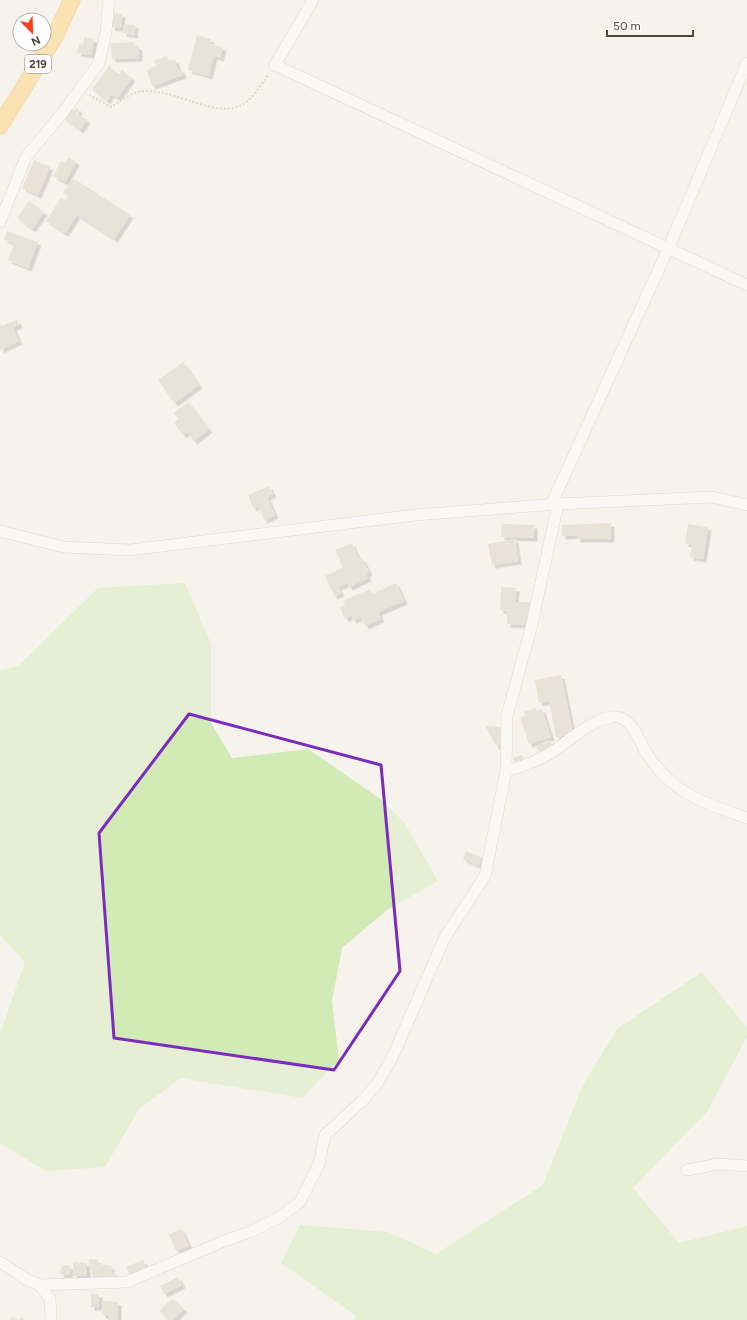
<svg xmlns="http://www.w3.org/2000/svg" width="747" height="1320" viewBox="0 0 747 1320" font-family="Figtree,sans-serif">
	<defs>
		<filter id="shadow"><feDropShadow dx="3.5" dy="3.5" stdDeviation="0" flood-color="#0004"/></filter>
	</defs>
	<rect width="100%" height="100%" fill="#f6f3ec"/>
	<!-- green -->
	<g fill="#d2eab5">
		<path d="M185 583 211 644V723L232 758 308 749 379 798 404 822 438 881 387 910 342 948 332 1001 339 1060 302 1098 181 1078 139 1109 105 1167 46 1171 0 1143V1034L25 962 0 935V670L18 666 98 588Z"/>
		<path d="M702 972 747 1028V1037L707 1112 633 1188 679 1243 747 1226V1320H355V1315L281 1263 300 1225 388 1232 436 1254 543 1185 583 1085 617 1029Z"/>
	</g>
	<!-- building -->
	<g fill="#d8cfc1" filter="url(#shadow)">
		<path d="M113 13 122 14 121 28 111 27Z"/>
		<path d="M124 24 135 25 134 35 123 33Z"/>
		<path d="M197 35 211 39 210 44 223 47 220 58 214 56 209 76 188 70Z"/>
		<path d="M84 37 94 39 91 55 77 53 79 44 83 45Z"/>
		<path d="M134 42V46H139V58L112 59 111 43Z"/>
		<path d="M167 56 168 61 175 59 178 70 181 69 183 75 152 86 147 70 157 66 154 61Z"/>
		<path d="M109 66 119 74 122 70 132 78 117 98 111 94 107 101 92 89Z"/>
		<path d="M76 107 79 110 77 113 87 120 80 130 64 119 70 109 74 111Z"/>
		<path d="M69 157 76 162 65 182 53 176 61 161 65 163Z"/>
		<path d="M34 160 50 167 38 195 22 188Z"/>
		<path d="M73 178 130 215 114 239 77 215 65 233 46 221 61 198 66 201 69 196 63 193Z"/>
		<path d="M29 201 44 212 32 229 17 218Z"/>
		<path d="M7 231 38 242 28 268 8 260 14 243 4 239Z"/>
		<path d="M17 320 19 325 13 327 19 341 0 350V323L1 326Z"/>
		<path d="M183 362 199 385 174 403 158 380Z"/>
		<path d="M188 402 209 429 194 441 187 432 183 435 174 423 178 419 174 413Z"/>
		<path d="M269 486 273 494 267 497 275 515 264 520 258 506 253 508 248 495Z"/>
		<path d="M611 523V539H577V535L562 536V525Z"/>
		<path d="M502 524 534 525V538L501 537Z"/>
		<path d="M688 524 708 527 703 559 690 557 692 545 685 543Z"/>
		<path d="M515 539 518 561 492 565 488 544Z"/>
		<path d="M352 543 359 559 362 558 369 572 366 574 368 578 349 587 347 583 338 587 341 593 334 596 325 576 343 567 335 550Z"/>
		<path d="M396 583 404 601 378 612 381 619 365 626 361 617 353 620 351 616 345 619 340 607 345 605 343 601 370 589 372 594Z"/>
		<path d="M501 587 516 588 515 602H531L529 625 507 624V611L500 610Z"/>
		<path d="M561 675 573 734 556 737 549 701 539 703 535 680Z"/>
		<path d="M536 708V711L542 709 551 737 529 744 520 717 525 716 524 712Z"/>
		<path d="M485 726 503 727V746H496Z"/>
		<path d="M549 740 552 747 539 752 536 746Z"/>
		<path d="M522 755 525 761 516 765 513 758Z"/>
		<path d="M466 851 483 858 479 866 463 859Z"/>
		<path d="M182 1229 189 1246 176 1251 169 1234Z"/>
		<path d="M89 1259 98 1260V1264L112 1266 111 1272H115L114 1280 92 1278 93 1267 88 1266Z"/>
		<path d="M143 1260 146 1268 129 1274 126 1267Z"/>
		<path d="M73 1262 87 1263V1276H73Z"/>
		<path d="M62 1265 70 1266 69 1275 60 1274Z"/>
		<path d="M178 1277 182 1285 164 1294 160 1286Z"/>
		<rect x="91" y="1294" width="8" height="13"/>
		<path d="M172 1298 184 1309 173 1320H168L159 1311Z"/>
		<path d="M103 1301 118 1302V1320H108V1315H102Z"/>
		<path d="M14 1316 18 1320 22 1317 25 1320H9Z"/>
	</g>
	<g fill="none" stroke-linecap="round" stroke-linejoin="round">
		<!-- minor casing -->
		<g stroke="#c2bbae" stroke-width="12">
			<g id="minor">
				<path d="M313 0 275 65 747 285"/>
				<path d="M0 222 26 157 64 111 99 63 106 32 109 0"/>
				<path d="M551 505 669 247 747 63"/>
				<path d="M0 531 63 547 130 550 415 515 558 504 712 497 747 505"/>
				<path d="M506 771C521 767 535 762 549 754 569 742 587 722 611 717 631 714 638 738 645 751 650 758 656 767 662 773 685 798 716 807 747 818"/>
				<path d="M687 1170 718 1164 747 1166"/>
				<path d="M0 1262 26 1279 40 1285 127 1282 224 1241 250 1232 278 1218 300 1202 319 1164 325 1135 362 1101 377 1084 392 1058 445 937 485 876 506 771 507 716 531 628 558 504"/>
				<path d="M40 1285 50 1299 51 1320"/>
			</g>
		</g>
		<!-- highway casing -->
		<g stroke="#e0a43c" stroke-width="17">
			<path id="highway" d="M0 126 54 38 72 0"/>
		</g>
		<!-- path -->
		<path stroke="#c4b79f" stroke-width="2" stroke-dasharray="2 2" stroke-linecap="butt" d="M89 95 111 107C119 102 129 94 138 92 166 85 210 116 237 107 251 103 260 85 269 74"/>
		<!-- minor -->
		<use href="#minor" stroke="#fff" stroke-width="11"/>
		<!-- highway -->
		<use href="#highway" stroke="#ffcf6e" stroke-width="16"/>
	</g>
	<!-- marked area -->
	<path d="M0 0H747V1320H0ZM189 714 381 765 400 971 334 1070 114 1038 99 833Z" fill="#f6f3ec" fill-opacity=".55" fill-rule="evenodd"/>
	<path fill="none" stroke="#7b2cbf" stroke-width="3" stroke-linejoin="round" d="M189 714 381 765 400 971 334 1070 114 1038 99 833Z"/>
	<g text-anchor="middle" stroke-width="4" stroke-linejoin="round" paint-order="stroke">
		<!-- shield labels -->
		<rect fill="#fff" stroke="#817c74" stroke-width="1" x="25" y="55" width="26" height="18" rx="3"/>
		<g font-size="11" font-weight="bold" fill="#4b4439">
			<text x="38" y="68">219</text>
		</g>
	</g>
	<!-- north arrow -->
	<g transform="translate(32 32) rotate(157)"><circle r="19" fill="#ffffff" stroke="#b7b4b0"/>
	<path d="M0-3L7 15L0 10L-7 15Z" fill="#fc3f1d"/>
	<text y="-6" font-size="11" font-weight="bold" text-anchor="middle" fill="#4b4439">N</text>
	</g>
	<!-- scale -->
	<path d="M607 30v6h86v-6" fill="none" stroke="#4b4439" stroke-width="2"/>
	<text x="613" y="30" font-size="12" fill="#4b4439" stroke="#ffffff" stroke-width="3" paint-order="stroke">50 m</text>
</svg>
